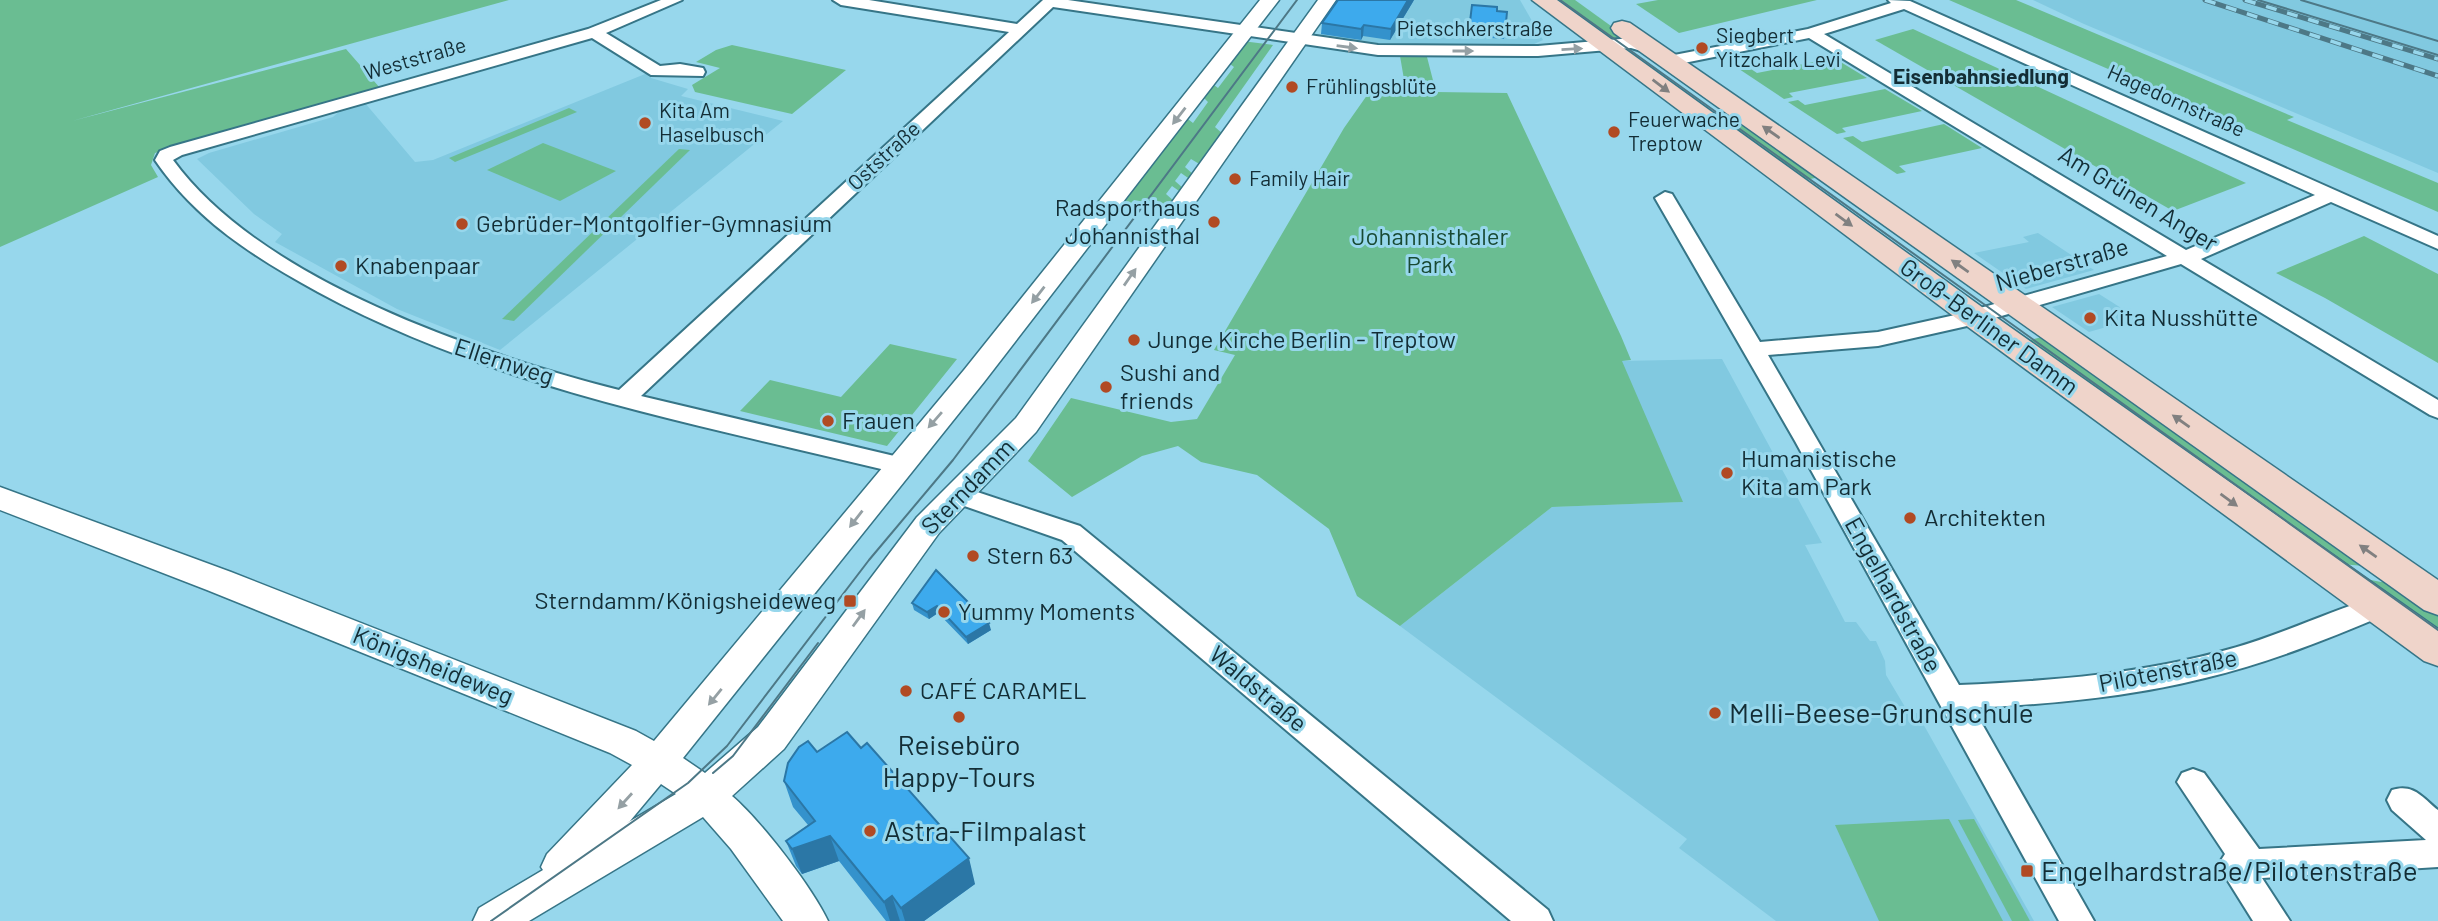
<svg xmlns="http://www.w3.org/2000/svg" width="2438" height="921" viewBox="0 0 2438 921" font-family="Barlow,sans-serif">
	<rect width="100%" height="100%" fill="#97d7ec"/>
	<!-- built -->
	<g fill="#81c9e0">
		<path d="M1345 0H1520L1543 40 1532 45H1373L1319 37Z"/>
		<path d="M2033 0H2438V173L2084 24Z"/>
		<path d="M650 72 651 78 688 89 681 96 783 121 500 350 397 309 275 242 282 234 254 214 197 159 209 153 333 117 342 109 365 103 415 162 433 160Z"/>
		<path d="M2038 233 2094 270 2026 289 1974 253 2029 242 2023 237Z"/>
		<path d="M2099 294 2137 318 2089 332 2052 307Z"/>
		<path d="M1722 359 1822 543 1805 545 1845 622H1856L1870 641H1876L1885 661 1886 675 1908 712 1917 713 2034 921H1776L1679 848 1687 839 1400 626 1552 507 1682 502 1621 361Z"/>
	</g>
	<!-- green -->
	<g fill="#6abd92">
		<path d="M0 0H509L72 121 346 49 380 88 155 153 151 165 158 177 0 247Z"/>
		<path d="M1550 0H1575L1629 39 1606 40Z"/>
		<path d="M1658 0H1817L1679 33 1636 4Z"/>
		<path d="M1949 0H2016L2294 117 2287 120 2438 183V212Z"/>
		<path d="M1913 29 2246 183 2173 211 1875 40Z"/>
		<path d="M1242 41 1273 45 1215 127 1223 134 1201 165 1191 159 1185 167 1194 175 1191 180 1181 173 1175 181 1184 189 1182 193 1172 186 1166 194 1175 202 1171 207 1134 200 1130 204 1117 202 1184 116 1193 123 1208 102 1201 95 1210 82 1218 88 1234 67 1226 61Z"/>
		<path d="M732 45 846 70 792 114 695 92 692 85 720 68 696 62 716 50Z"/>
		<path d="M1400 56 1427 57 1436 92 1507 93 1621 336 1631 360 1622 361 1683 502 1552 507 1400 626 1357 596 1329 529 1257 475 1201 462 1178 446 1142 456 1072 497 1028 461 1071 398 1171 422 1197 419 1235 355 1214 350 1344 128 1370 91H1406Z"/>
		<path d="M1834 58 1867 78 1789 93 1793 97 1784 99 1739 69 1748 67 1757 73Z"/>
		<path d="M1885 89 1922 111 1842 128 1846 132 1837 134 1788 102 1798 100 1805 105Z"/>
		<path d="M569 108 577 112 455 162 449 158Z"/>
		<path d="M1750 124 1825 176 1800 181 1728 129Z"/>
		<path d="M1944 124 1982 148 1899 166 1906 172 1897 174 1843 138 1853 136 1862 142Z"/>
		<path d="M543 143 616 171 560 201 487 170Z"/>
		<path d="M679 149 690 150 514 321 502 319Z"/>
		<path d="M2364 236 2438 274V363L2325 298 2276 273Z"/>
		<path d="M2050 335 2364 566 2341 564 2022 342Z"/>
		<path d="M890 344 957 359 887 446 740 411 770 380 841 397Z"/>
		<path d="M2361 578 2381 582 2394 578 2438 608V641Z"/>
		<path d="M1949 819 2003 921H1879L1835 825Z"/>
		<path d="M1974 819 2030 921H2012L1958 820Z"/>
	</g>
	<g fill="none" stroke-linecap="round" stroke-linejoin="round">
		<!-- minor casing -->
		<g stroke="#367587" stroke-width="4">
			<g id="minor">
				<path d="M661 0H682L606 33 660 66 680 64 703 68 705 72 703 76 651 75 592 38 182 155 173 160C261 281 479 354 619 390L1009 32 841 5 833 0H869L1017 24 1043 0H1068L1378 45 1538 46 1632 38 1658 46 1660 49 1652 54 1631 48 1538 56 1378 55 1053 7 641 396 907 459 910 465 907 471 898 473C702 425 497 389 318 292 254 257 197 221 155 160L160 151 170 147 588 29Z"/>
				<path d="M1888 0 1910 1 2438 236V249L2331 202 2201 259 2438 400V418L2430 415 2181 264 1967 326 1878 346 1768 355 1959 685C2050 681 2143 674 2230 649 2281 635 2327 612 2377 597L2387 600 2391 607 2387 614C2328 639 2268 663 2205 678 2130 697 2050 704 1973 708L2094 921H2059L1795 441 1655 198 1665 192 1672 194 1760 342 1878 332 1955 315 2167 256 1809 38 1669 66 1661 61 1669 56 1808 29 1891 3ZM1904 9 2315 195 2186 250 1824 34Z"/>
				<path d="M959 486 1080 526 1548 910 1553 921H1511L1062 540 950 501 946 495 950 489Z"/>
				<path d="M2193 769 2204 773 2259 849 2426 840 2392 810 2387 800 2392 790C2413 783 2422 797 2438 810V867L2262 878 2290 921H2253L2218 865 2225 854 2177 782 2182 773Z"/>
			</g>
		</g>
		<!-- tertiary casing -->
		<g stroke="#367587" stroke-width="3">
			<path id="tertiary" d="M1260 0H1279L984 382 683 758 705 773 758 727 917 517 1016 418 1318 0H1336L1036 432 939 533 784 749 732 796C761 821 812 887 828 921H783L731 849 703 817 529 921H473L479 908 543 870 541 867 547 854 632 765 610 753 207 590 0 510V487L231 572 636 731 654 741 964 370ZM661 784 676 794 627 823 630 821Z"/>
		</g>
		<!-- secondary casing -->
		<g stroke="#367587" stroke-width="3">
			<g id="secondary">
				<path d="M1532 0H1557L1986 310 2438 629V666L2424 661 1964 324Z"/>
				<path d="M1622 21 1630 23 2438 580V615L2424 610 1614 33 1611 28 1614 23Z"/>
			</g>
		</g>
		<!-- minor -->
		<use href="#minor" fill="#fff" fill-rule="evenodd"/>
		<!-- tertiary -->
		<use href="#tertiary" fill="#fff" fill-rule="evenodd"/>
		<!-- secondary -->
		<use href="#secondary" fill="#efd4ca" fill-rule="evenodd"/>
		<!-- tram -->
		<g stroke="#4d7886" stroke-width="2">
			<path d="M1560 0 2438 630"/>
			<path d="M2258 0 2438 55"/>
			<path d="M2301 0 2438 41"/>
			<path d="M713 773 733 756 818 643"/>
			<path d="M491 921 688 783 727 746 869 560 953 460 1297 0"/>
		</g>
		<!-- rail casing -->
		<g stroke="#4d7886" stroke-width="5">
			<g id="rail">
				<path d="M2205 0 2438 76"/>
				<path d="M2245 0 2438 59"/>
			</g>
		</g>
		<!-- rail -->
		<use href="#rail" stroke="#97d7ec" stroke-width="3.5" stroke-dasharray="11" stroke-linecap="butt"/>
	</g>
	<!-- wall -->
	<g fill="#3492cc">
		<path d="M1414 0 1390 40 1363 36 1361 40 1321 34 1322 23Z"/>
		<path d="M1472 5 1497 11 1507 12 1504 39 1468 36Z"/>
		<path d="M936 570 991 630 968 644 938 613 929 619 914 610 912 603Z"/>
		<path d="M817 752 975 884 924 921H886L839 861 802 874 796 866 786 841 808 825 793 807 784 781Z"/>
	</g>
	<!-- shaded-wall -->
	<g fill="#2b77a6">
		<path d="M1408 0H1414L1390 40 1391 29Z"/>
		<path d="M1364 25 1363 36 1361 40V29Z"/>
		<path d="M937 606 938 613 929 619 927 612Z"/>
		<path d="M989 623 991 630 968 644 966 637Z"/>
		<path d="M830 836 839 861 802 874 792 849Z"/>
		<path d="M969 858 975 884 924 921H905L901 908Z"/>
		<path d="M892 896 900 921H890L884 902Z"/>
	</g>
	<!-- building -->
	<g fill="#3daaed" stroke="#2b77a6" stroke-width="2">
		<path d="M1338 0H1408L1391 29 1364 25 1361 29 1322 23Z"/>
		<path d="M1472 5 1497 7V11L1507 12 1505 33 1469 30Z"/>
		<path d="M936 570 989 623 966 637 937 606 927 612 912 603Z"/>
		<path d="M847 732 861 748 867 743 969 858 901 908 892 896 884 902 830 836 792 849 786 841 815 821 784 781 788 763 799 747 808 741 817 752Z"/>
	</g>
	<!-- one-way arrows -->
	<defs><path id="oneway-solid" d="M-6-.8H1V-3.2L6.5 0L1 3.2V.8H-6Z" transform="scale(1.75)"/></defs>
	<g fill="#95a0a4">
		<use href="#oneway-solid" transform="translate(1347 47) rotate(8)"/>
		<use href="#oneway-solid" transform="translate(1572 49) rotate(-3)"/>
		<use href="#oneway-solid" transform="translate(1463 51)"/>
		<use href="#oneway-solid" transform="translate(1179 116) rotate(128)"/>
		<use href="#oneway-solid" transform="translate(1130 277) rotate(-55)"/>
		<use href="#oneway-solid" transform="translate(1038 295) rotate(128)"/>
		<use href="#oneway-solid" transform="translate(935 420) rotate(131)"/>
		<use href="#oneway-solid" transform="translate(856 519) rotate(128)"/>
		<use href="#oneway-solid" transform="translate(859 618) rotate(-54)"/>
		<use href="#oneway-solid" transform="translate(715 697) rotate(129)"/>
		<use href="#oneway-solid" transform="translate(625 801) rotate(132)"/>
	</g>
	<g fill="#818080">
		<use href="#oneway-solid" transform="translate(1661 86) rotate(37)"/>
		<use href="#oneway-solid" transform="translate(1771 132) rotate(-145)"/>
		<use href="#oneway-solid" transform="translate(1844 220) rotate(36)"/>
		<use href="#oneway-solid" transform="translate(1960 266) rotate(-145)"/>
		<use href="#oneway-solid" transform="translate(2181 421) rotate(-145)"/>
		<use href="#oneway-solid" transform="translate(2229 500) rotate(36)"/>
		<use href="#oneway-solid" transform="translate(2368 551) rotate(-145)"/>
	</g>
	<!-- markers -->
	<g fill="#b14a23" stroke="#97d7ec" stroke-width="2.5">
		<circle cx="1702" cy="48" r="7"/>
		<circle cx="1292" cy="87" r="7"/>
		<circle cx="645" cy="123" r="7"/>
		<circle cx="1614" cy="132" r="7"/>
		<circle cx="1235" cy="179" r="7"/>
		<circle cx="1214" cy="222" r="7"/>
		<circle cx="462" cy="224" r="7"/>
		<circle cx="341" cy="266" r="7"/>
		<circle cx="2090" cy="318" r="7"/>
		<circle cx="1134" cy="340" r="7"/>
		<circle cx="1106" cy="387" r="7"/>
		<circle cx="828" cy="421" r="7"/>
		<circle cx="1727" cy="473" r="7"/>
		<circle cx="1910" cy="518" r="7"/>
		<circle cx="973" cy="556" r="7"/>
		<rect x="843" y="594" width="14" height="14" rx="3.5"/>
		<circle cx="944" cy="612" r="7"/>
		<circle cx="906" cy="691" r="7"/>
		<circle cx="1715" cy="713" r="7"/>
		<circle cx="959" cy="717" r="7"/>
		<circle cx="870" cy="831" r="7"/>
		<rect x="2020" y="864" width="14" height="14" rx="3.5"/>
	</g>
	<g text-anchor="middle" stroke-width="6" stroke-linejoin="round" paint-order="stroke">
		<!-- far-street labels -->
		<g font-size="21" fill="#132d35" stroke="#97d7ec">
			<text x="1475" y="36">Pietschkerstraße</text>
			<text transform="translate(415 59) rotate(-16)" y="7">Weststraße</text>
			<text transform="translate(2176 101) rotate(24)" y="7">Hagedornstraße</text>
			<text transform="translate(884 156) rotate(-43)" y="7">Oststraße</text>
		</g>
		<!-- far-poi labels -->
		<g font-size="21" fill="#132d35" stroke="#97d7ec" text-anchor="start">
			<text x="1716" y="43">Siegbert<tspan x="1716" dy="24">Yitzchalk Levi</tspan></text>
			<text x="1306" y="94">Frühlingsblüte</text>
			<text x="659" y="118">Kita Am<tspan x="659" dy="24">Haselbusch</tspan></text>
			<text x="1628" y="127">Feuerwache<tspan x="1628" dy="24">Treptow</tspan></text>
			<text x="1249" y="186">Family Hair</text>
		</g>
		<!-- far-neighbourhood labels -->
		<g font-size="21" font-weight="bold" fill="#132d35" stroke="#97d7ec">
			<text x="1981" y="84">Eisenbahnsiedlung</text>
		</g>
		<!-- street labels -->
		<g font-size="24" fill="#132d35" stroke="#97d7ec">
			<text transform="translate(2138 199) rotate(31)" y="8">Am Grünen Anger</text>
			<text transform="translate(2062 265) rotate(-16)" y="8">Nieberstraße</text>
			<text transform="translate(1989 327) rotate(36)" y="8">Groß-Berliner Damm</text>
			<text transform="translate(504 362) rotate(18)" y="8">Ellernweg</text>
			<text transform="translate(968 487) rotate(-46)" y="8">Sterndamm</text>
			<text transform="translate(1893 595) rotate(61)" y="8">Engelhardstraße</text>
			<text transform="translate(433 666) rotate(22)" y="8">Königsheideweg</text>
			<text transform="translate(2168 671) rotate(-11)" y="8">Pilotenstraße</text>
			<text transform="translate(1258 689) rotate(40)" y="8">Waldstraße</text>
		</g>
		<!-- poi labels -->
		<g font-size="24" fill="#132d35" stroke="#97d7ec" text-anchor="start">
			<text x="1200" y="216" text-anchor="end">Radsporthaus<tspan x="1200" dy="28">Johannisthal</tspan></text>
			<text x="476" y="232">Gebrüder-Montgolfier-Gymnasium</text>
			<text x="355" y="274">Knabenpaar</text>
			<text x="2104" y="326">Kita Nusshütte</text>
			<text x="1148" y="348">Junge Kirche Berlin - Treptow</text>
			<text x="1120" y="381">Sushi and<tspan x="1120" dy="28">friends</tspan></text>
			<text x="842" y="429">Frauen</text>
			<text x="1741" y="467">Humanistische<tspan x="1741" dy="28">Kita am Park</tspan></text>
			<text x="1924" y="526">Architekten</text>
			<text x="987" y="564">Stern 63</text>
			<text x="836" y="609" text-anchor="end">Sterndamm/Königsheideweg</text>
			<text x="958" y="620">Yummy Moments</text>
			<text x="920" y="699">CAFÉ CARAMEL</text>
		</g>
		<!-- park labels -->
		<g font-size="24" fill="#194a33" stroke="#97d7ec">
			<text x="1430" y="245">Johannisthaler<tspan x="1430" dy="28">Park</tspan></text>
		</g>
		<!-- near-poi labels -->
		<g font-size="28" fill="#132d35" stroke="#97d7ec" text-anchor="start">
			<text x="1729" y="723">Melli-Beese-Grundschule</text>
			<text x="959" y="755" text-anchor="middle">Reisebüro<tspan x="959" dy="32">Happy-Tours</tspan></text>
			<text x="884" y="841">Astra-Filmpalast</text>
			<text x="2041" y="881">Engelhardstraße/Pilotenstraße</text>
		</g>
	</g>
</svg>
